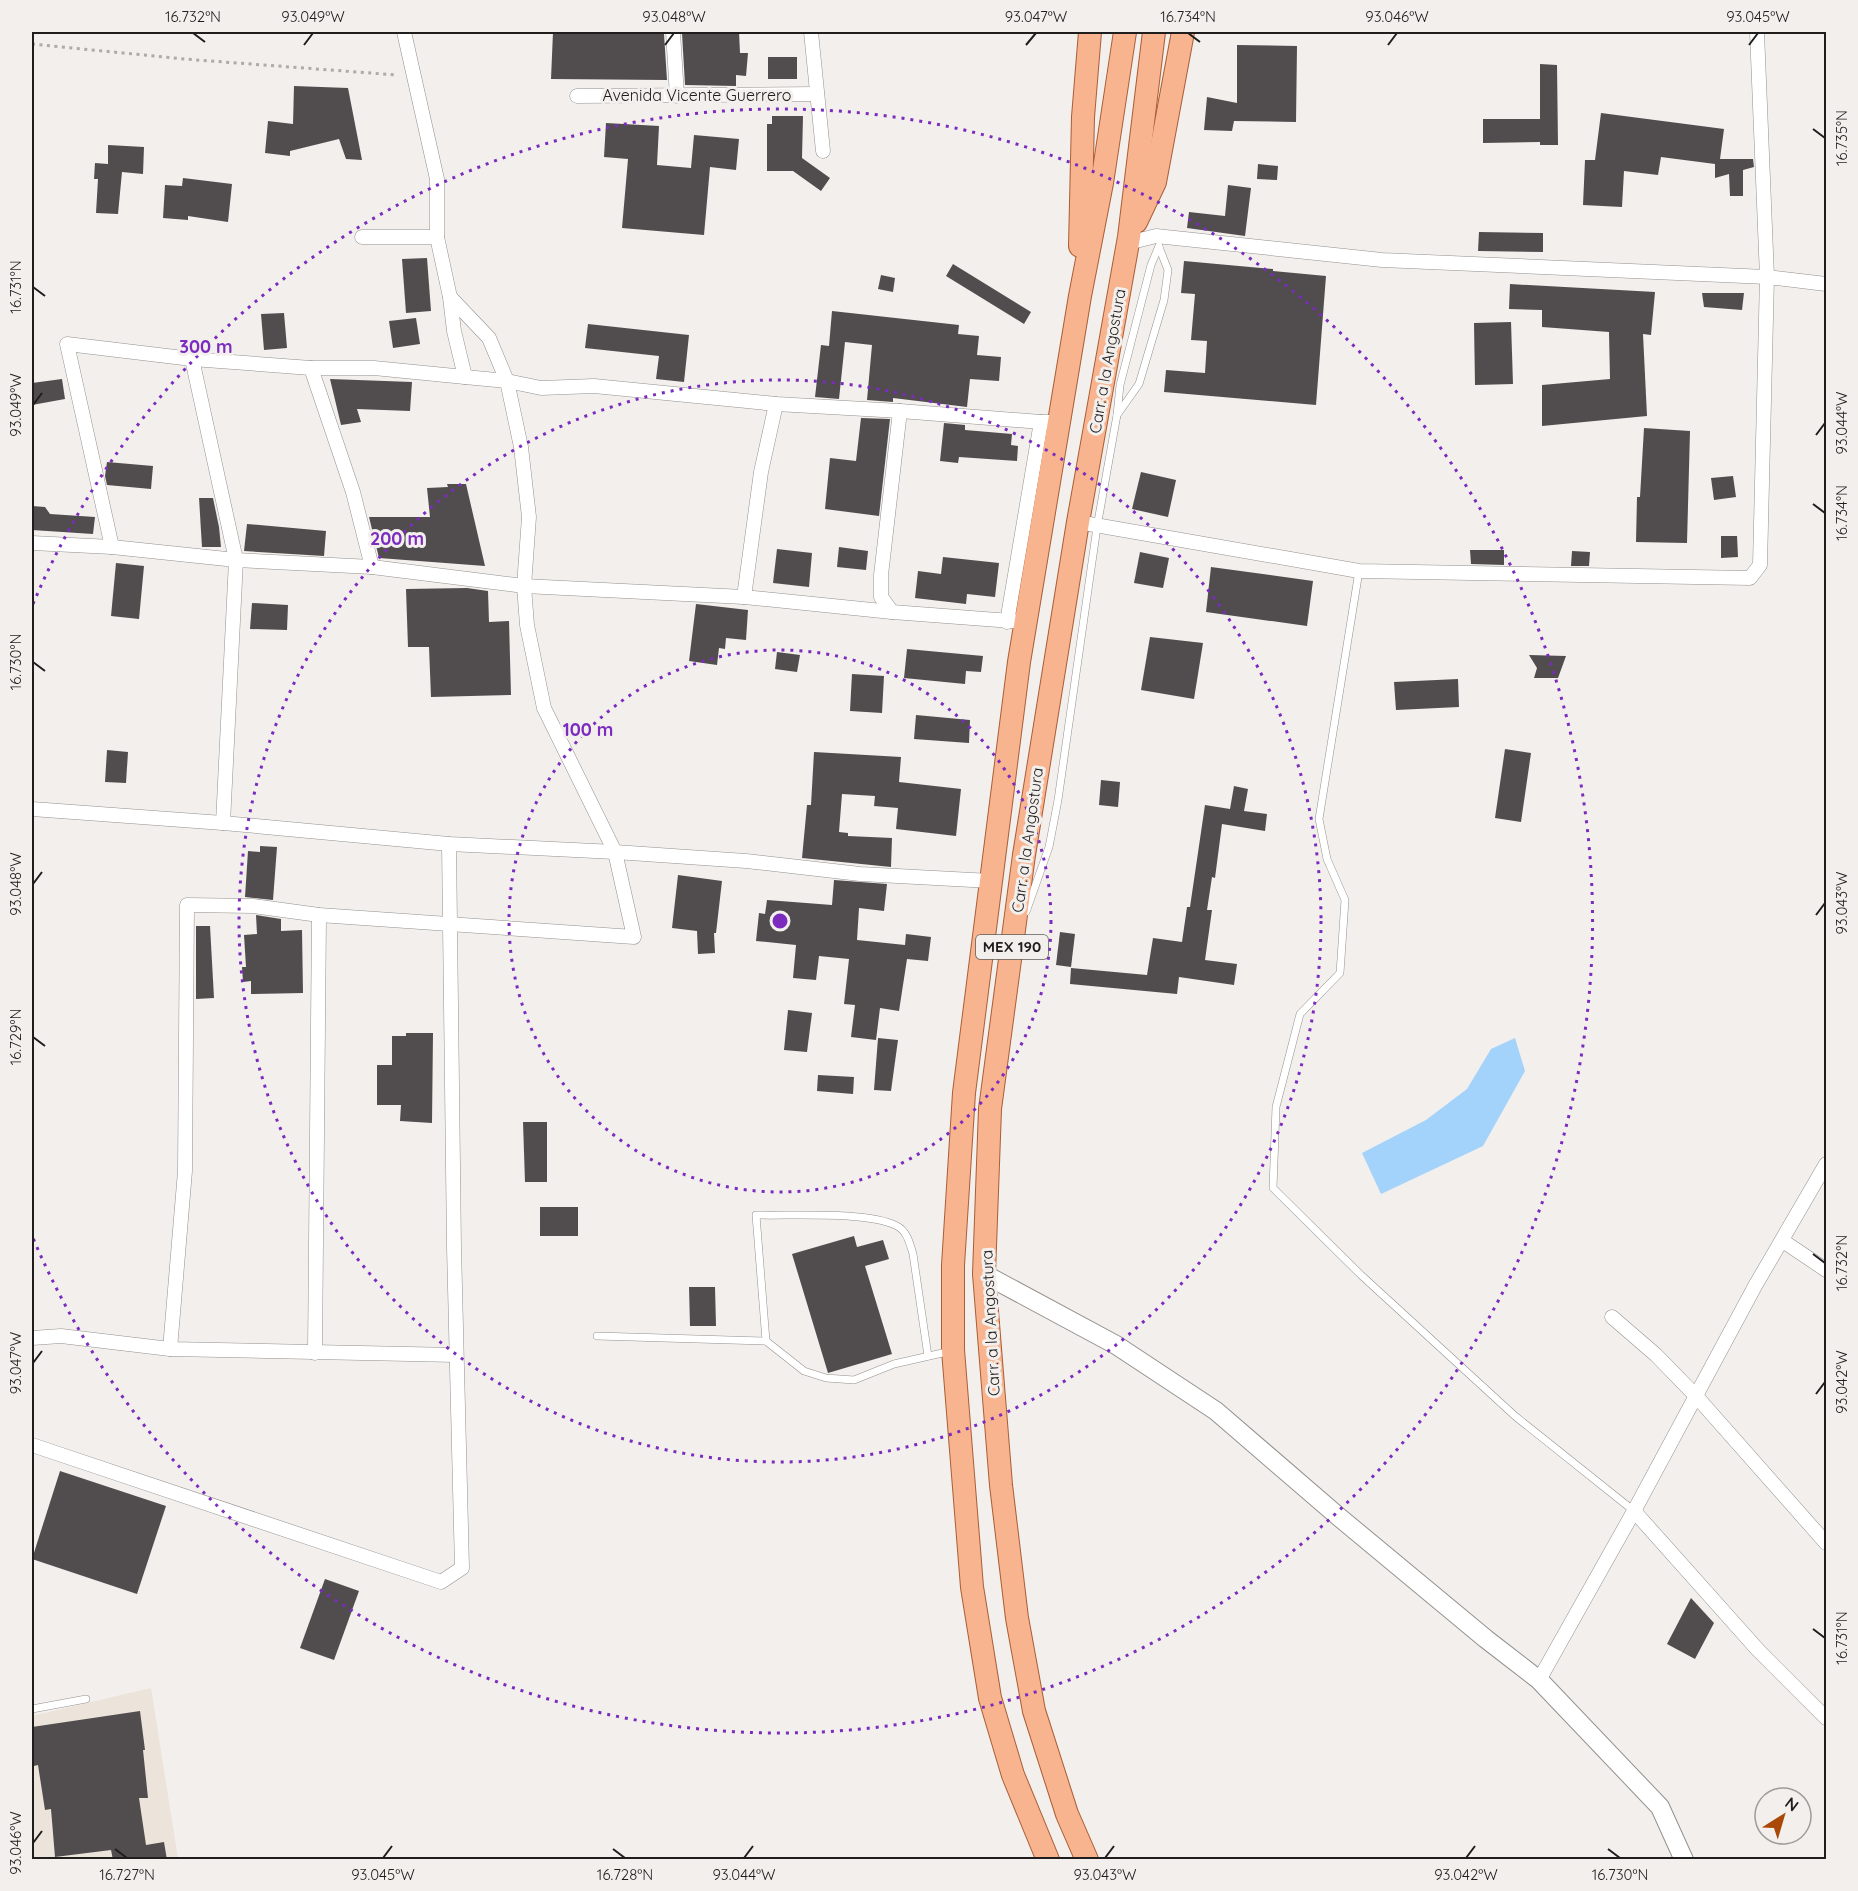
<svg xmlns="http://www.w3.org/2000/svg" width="1858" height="1891" viewBox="0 0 1858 1891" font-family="Quicksand,sans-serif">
	<rect width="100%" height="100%" fill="#f2efec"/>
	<!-- built -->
	<path fill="#ece3da" d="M151 1688 178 1859H32V1716Z"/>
	<!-- water -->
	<path fill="#a3d3fb" d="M1515 1038 1525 1071 1483 1146 1381 1194 1362 1153 1426 1120 1467 1089 1491 1049Z"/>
	<!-- building -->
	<g fill="#514d4e">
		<path d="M553 32H661V34H664L667 80 551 79Z"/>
		<path d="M739 32 740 53H748L746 76 736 75V86L685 85 682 33Z"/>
		<path d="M1237 45 1297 46 1296 122 1234 121 1232 131 1204 130 1207 97 1237 103Z"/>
		<rect x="768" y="57" width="29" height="22"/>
		<path d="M1540 64 1557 65 1558 145H1540V142L1483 143V119H1540Z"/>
		<path d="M294 86 348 88 362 160 346 159 339 139 290 151V156L265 153 268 121 293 124Z"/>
		<path d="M1601 113 1724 129 1720 159H1753L1754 167 1743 170V196H1730L1729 174 1715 178V164L1661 157 1658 175 1624 171 1622 207 1583 205 1585 160H1595Z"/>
		<path d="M772 116H803L802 158 830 178 821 191 793 171H767V124H772Z"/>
		<path d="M606 123 659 126 657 165 691 168 694 135 739 139 736 170 710 167 704 235 622 228 628 159 604 157Z"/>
		<path d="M108 145 144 147 143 174 122 172 118 214 96 213 98 179H94L95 163 108 164Z"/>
		<path d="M1258 164 1278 166 1277 180 1257 179Z"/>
		<path d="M183 178 232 184 228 222 188 216V220L163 218 165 185 182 186Z"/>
		<path d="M1228 185 1251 188 1245 236 1187 228 1189 212 1225 216Z"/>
		<path d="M1479 232 1543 233V252L1478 251Z"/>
		<path d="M427 258 431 311 406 313 402 259Z"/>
		<path d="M1184 261 1273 269V271L1326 276 1316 405 1164 392 1166 370 1205 373 1207 341 1191 340 1195 294 1181 293Z"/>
		<path d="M953 264 1031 312 1024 324 946 276Z"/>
		<path d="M881 275 895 278 893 292 878 289Z"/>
		<path d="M1510 284 1655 292 1651 335 1643 334 1647 416 1542 426V385L1610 379 1609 332 1542 327V310L1509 309Z"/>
		<path d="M1702 293H1744L1742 310 1704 307Z"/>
		<path d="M832 311 959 325 958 334 979 336 977 355 1001 357 999 381 970 379 967 407 893 398V402L867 400 872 345 845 342 839 399 815 397 821 345 829 346Z"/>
		<path d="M284 313 287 348 264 350 261 314Z"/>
		<path d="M416 318 420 344 393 348 389 321Z"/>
		<path d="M1511 322 1513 384 1475 385 1474 323Z"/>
		<path d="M588 324 689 335 684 382 656 379 659 356 585 348Z"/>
		<path d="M62 379 65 399 32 405V383Z"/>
		<path d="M330 379 412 382 410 411 357 409 361 422 341 425Z"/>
		<path d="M861 418 890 419 879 516 825 509 830 458 856 461Z"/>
		<path d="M944 423 965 425V430L1012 434 1011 445 1018 446 1017 461 959 457 958 463 940 461Z"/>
		<path d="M1644 428 1690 431 1687 543 1636 542 1637 497H1640Z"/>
		<path d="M107 462 153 466 151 489 107 485 105 476Z"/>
		<path d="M1141 472 1176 480 1168 517 1132 509Z"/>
		<path d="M1733 476 1736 497 1714 500 1711 478Z"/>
		<path d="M447 484H466L485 566 379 558 369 517H430L427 488 448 487Z"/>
		<path d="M199 498H213L219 527 221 547H202Z"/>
		<path d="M32 506 45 507 50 514 95 517 93 534 32 530Z"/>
		<path d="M247 524 326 531 324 556 244 551Z"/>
		<path d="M1721 536H1737L1738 557 1721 558Z"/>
		<path d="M839 547 868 551 866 570 837 567Z"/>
		<path d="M777 549 812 553 809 587 773 583Z"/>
		<path d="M1470 550H1504V565L1471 564Z"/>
		<path d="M1572 551 1590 552 1589 566H1571Z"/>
		<path d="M1140 552 1169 558 1163 588 1134 583Z"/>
		<path d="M943 557 999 563 995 597 967 594 966 604 915 598 918 571 941 574Z"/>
		<path d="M116 563 144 566 139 619 111 616Z"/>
		<path d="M1211 567 1313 581 1307 626 1206 612Z"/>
		<path d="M467 588 488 591 489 622 509 621 511 695 431 697 429 647H408L406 589Z"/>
		<path d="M252 603 288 605 287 630 250 629Z"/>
		<path d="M696 604 748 610 746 640 726 638 725 649 719 648 717 665 689 661Z"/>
		<path d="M1150 637 1203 643 1194 699 1141 690Z"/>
		<path d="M907 649 983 656 981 672 966 671 965 684 904 678Z"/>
		<path d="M777 652 800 655 797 672 775 669Z"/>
		<path d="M1529 655 1566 656 1558 678H1534L1537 668Z"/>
		<path d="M852 674 884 676 882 713 850 711Z"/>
		<path d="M1458 679 1459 707 1396 710 1394 682Z"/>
		<path d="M916 715 970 720 969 743 914 739Z"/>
		<path d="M1505 749 1531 753 1521 822 1495 818Z"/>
		<path d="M107 750 128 752 126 783 105 782Z"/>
		<path d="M814 752 901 757 899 782 961 789 956 836 896 829 898 808 874 806 875 796 842 794 839 832 848 833V836L892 838 891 867 802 858 807 805H811Z"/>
		<path d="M1101 780 1120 782 1118 807 1099 805Z"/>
		<path d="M1234 786 1248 789 1244 811 1267 814 1265 831 1222 824 1215 878 1212 877 1207 910H1212L1205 960 1237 964 1234 985 1179 977 1177 994 1070 984 1071 968 1147 975 1153 938 1182 942 1187 907H1190L1205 805 1230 809Z"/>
		<path d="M260 846 277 847 273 900 245 897 248 851 260 852Z"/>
		<path d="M678 875 722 881 716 933H714L715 953 698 954 697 931 672 928Z"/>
		<path d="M834 880 887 884 884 911 859 908 857 940 905 945 906 934 931 937 928 961 907 959 899 1011 880 1008 876 1040 851 1037 855 1005 844 1004 849 959 819 956 816 980 793 978 796 945 756 941 759 913 765 914 767 900 832 905Z"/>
		<path d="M256 915 281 919V931L302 930 303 993 251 994V981L243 982 242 967H246L244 935 257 934Z"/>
		<path d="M196 926H210L214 998 196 999Z"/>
		<path d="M1060 932 1075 934 1071 967 1056 965Z"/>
		<path d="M788 1010 812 1013 807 1052 784 1050Z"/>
		<path d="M406 1033H433L432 1123 400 1121 401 1105H377V1065H392V1036H406Z"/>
		<path d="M878 1038 898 1040 891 1091 874 1090Z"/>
		<path d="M818 1075 854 1077 853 1094 817 1091Z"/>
		<path d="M523 1122H547V1182H525Z"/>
		<rect x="540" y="1207" width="38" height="29"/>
		<path d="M854 1236 857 1247 883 1240 889 1259 865 1266 892 1354 828 1373 792 1254Z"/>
		<path d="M689 1287H715L716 1326H690Z"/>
		<path d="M60 1471 166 1506 137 1594 32 1559Z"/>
		<path d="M325 1579 359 1591 334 1660 300 1648Z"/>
		<path d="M1691 1598 1714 1623 1695 1659 1667 1644Z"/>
		<path d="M140 1711 145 1750H143L148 1798H139L146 1845 164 1842 167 1860H113L111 1850 55 1857 51 1809 45 1810 38 1765 34 1766 32 1727Z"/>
	</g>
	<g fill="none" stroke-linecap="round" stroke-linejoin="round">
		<!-- service casing -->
		<g stroke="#94918e" stroke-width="8">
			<g id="service">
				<path d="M1117 415 1120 385 1151 265 1159 246"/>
				<path d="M1359 571 1319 819 1327 859 1345 900 1340 973 1300 1014 1276 1107 1273 1188 1361 1275 1515 1416 1634 1511"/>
				<path d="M1026 912 1049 847 1058 800 1097 527 1117 415 1139 384 1164 300 1168 270 1159 247"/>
				<path d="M597 1336 766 1341 804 1371 826 1378 854 1380 894 1364 951 1351"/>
				<path d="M766 1341 756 1215C792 1216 868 1211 897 1226 907 1231 910 1244 913 1254L928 1356"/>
				<path d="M32 1709 86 1699"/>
			</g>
		</g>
		<!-- minor casing -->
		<g stroke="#94918e" stroke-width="15">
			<g id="minor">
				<path d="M673 32 677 96"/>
				<path d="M811 32 823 151"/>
				<path d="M577 96 817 94"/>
				<path d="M362 237H437"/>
				<path d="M1128 243 1156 236 1382 260 1767 277 1826 284"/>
				<path d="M450 297 454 331 465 377"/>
				<path d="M192 359 236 560 223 823"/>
				<path d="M311 368 353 492 372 567"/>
				<path d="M1078 522 1359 571 1750 578 1760 565 1767 277 1757 32"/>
				<path d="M32 543 112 547 236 560 372 567 524 586 744 597 892 612 1025 622"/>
				<path d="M112 547 67 344 192 359 311 368H374L465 377 507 381 541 388 594 386 776 404 900 411 1041 422H1059"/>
				<path d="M744 597 761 472 776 404"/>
				<path d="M892 612 881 597V575L900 411"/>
				<path d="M1007 622 1041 422"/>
				<path d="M32 809 223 823 449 844 615 852 746 861 860 874 991 881"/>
				<path d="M1783 1241 1826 1270"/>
				<path d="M1612 1317 1656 1355 1696 1396 1826 1543"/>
				<path d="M32 1338 61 1336 170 1349 456 1355"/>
				<path d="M170 1349 185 1171 187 905 253 906 319 915 634 937 615 852 544 708 527 625 524 586 529 517 521 447 507 381 489 338 450 297 437 237V179L404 32"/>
				<path d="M315 1353 319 915"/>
				<path d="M32 1445 441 1582 462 1568 454 1247 449 844"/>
				<path d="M1634 1511 1758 1650 1826 1718"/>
				<path d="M1539 1680 1634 1511 1755 1286 1826 1164"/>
			</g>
		</g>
		<!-- tertiary casing -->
		<g stroke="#94918e" stroke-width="20">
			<path id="tertiary" d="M984 1274 1116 1345 1216 1411 1339 1517 1486 1639 1539 1680 1660 1807 1684 1860"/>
		</g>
		<!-- primary casing -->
		<g stroke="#a95e36" stroke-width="24">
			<g id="primary">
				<path d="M1136 222 1155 182 1183 32"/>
				<path d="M1080 246 1083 117 1090 32"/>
				<path d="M1048 1860 1013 1775 990 1698 972 1587 953 1350V1265L964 1093 1019 662 1080 296 1102 183 1125 32"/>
				<path d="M1087 1860 1067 1814 1034 1711 1017 1618 1001 1485 984 1274 990 1109 1024 855 1078 522 1129 237 1154 32"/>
			</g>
		</g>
		<!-- path -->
		<path stroke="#adaba8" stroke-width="3" stroke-dasharray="3 4.5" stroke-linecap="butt" d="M32 44 184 59 397 75"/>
		<!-- service -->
		<use href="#service" stroke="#fff" stroke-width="7"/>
		<!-- minor -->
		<use href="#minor" stroke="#fff" stroke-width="14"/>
		<!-- tertiary -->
		<use href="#tertiary" stroke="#fff" stroke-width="18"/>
		<!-- primary -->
		<use href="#primary" stroke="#f8b38f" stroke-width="22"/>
	</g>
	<!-- ticks -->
	<path fill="none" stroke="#1f1e1d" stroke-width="2" d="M193 33 205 42M1188 33 1200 42M304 45 313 33M665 45 674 33M1026 45 1036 33M1388 45 1397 33M1749 45 1758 33M1813 129 1825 138M33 287 45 296M33 405 42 393M1816 435 1825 423M1813 504 1825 513M33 662 45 671M33 884 42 872M1816 915 1825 903M33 1037 45 1046M1813 1254 1825 1263M33 1363 42 1351M1816 1394 1825 1382M1813 1629 1825 1638M33 1843 42 1831M115 1849 127 1858M613 1849 625 1858M1608 1849 1620 1858M383 1858 392 1846M744 1858 753 1846M1105 1858 1114 1846M1466 1858 1475 1846"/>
	<!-- distance rings -->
	<g fill="none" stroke="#7b2cbf" stroke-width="3" stroke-dasharray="3 6">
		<circle cx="780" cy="921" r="271"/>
		<circle cx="780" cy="921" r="541"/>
		<path d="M33 604A812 812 0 1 1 33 1238"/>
	</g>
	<g text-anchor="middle" stroke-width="6" stroke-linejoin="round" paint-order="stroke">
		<!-- shield labels -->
		<rect fill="#f2efec" stroke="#5e5d5b" stroke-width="1.5" x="976" y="935" width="72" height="24" rx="4.5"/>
		<g font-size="15" font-weight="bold" fill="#1f1e1d">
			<text x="1012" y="952">MEX 190</text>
		</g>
		<!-- street labels -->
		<g font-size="16" fill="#1f1e1d" stroke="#f2efec">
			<text x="697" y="101">Avenida Vicente Guerrero</text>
			<text transform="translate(1107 361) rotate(-80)" y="6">Carr. a la Angostura</text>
			<text transform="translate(1027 840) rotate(-82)" y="6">Carr. a la Angostura</text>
			<text transform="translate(990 1323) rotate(-93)" y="6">Carr. a la Angostura</text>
		</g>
	</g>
	<circle cx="780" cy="921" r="9" fill="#7b2cbf" stroke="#f2efec" stroke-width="3"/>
	<g font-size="18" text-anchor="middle" font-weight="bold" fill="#7b2cbf" stroke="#f2efec" stroke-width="6" stroke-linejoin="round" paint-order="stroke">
		<text x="206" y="353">300 m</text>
		<text x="397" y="545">200 m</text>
		<text x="588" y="736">100 m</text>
	</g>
	<!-- border -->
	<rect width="1858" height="1891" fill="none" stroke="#f2efec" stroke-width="66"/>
	<!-- north arrow -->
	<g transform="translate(1783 1816) rotate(37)"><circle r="28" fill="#f2efec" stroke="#9e9b99" stroke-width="1.5"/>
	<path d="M0-4.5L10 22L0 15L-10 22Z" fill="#aa4907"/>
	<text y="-9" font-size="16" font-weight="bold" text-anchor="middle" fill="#1f1e1d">N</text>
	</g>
	<rect x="33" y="33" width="1792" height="1825" fill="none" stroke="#1f1e1d" stroke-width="2"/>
	<g font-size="15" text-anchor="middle" fill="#1f1e1d">
		<text x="193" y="22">16.732°N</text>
		<text x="313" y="22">93.049°W</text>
		<text x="674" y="22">93.048°W</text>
		<text x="1036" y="22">93.047°W</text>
		<text x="1188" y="22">16.734°N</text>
		<text x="1397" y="22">93.046°W</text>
		<text x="1758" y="22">93.045°W</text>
		<text transform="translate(1842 138) rotate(-90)" y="5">16.735°N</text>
		<text transform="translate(16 287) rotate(-90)" y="5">16.731°N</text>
		<text transform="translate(16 405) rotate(-90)" y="5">93.049°W</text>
		<text transform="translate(1842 423) rotate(-90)" y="5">93.044°W</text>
		<text transform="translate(1842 513) rotate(-90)" y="5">16.734°N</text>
		<text transform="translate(16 662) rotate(-90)" y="5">16.730°N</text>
		<text transform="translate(16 884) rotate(-90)" y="5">93.048°W</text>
		<text transform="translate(1842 903) rotate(-90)" y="5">93.043°W</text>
		<text transform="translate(16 1037) rotate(-90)" y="5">16.729°N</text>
		<text transform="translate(1842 1263) rotate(-90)" y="5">16.732°N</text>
		<text transform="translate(16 1363) rotate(-90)" y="5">93.047°W</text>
		<text transform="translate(1842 1382) rotate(-90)" y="5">93.042°W</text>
		<text transform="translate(1842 1638) rotate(-90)" y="5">16.731°N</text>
		<text transform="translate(16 1843) rotate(-90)" y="5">93.046°W</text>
		<text x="127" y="1880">16.727°N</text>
		<text x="383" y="1880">93.045°W</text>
		<text x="625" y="1880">16.728°N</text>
		<text x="744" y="1880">93.044°W</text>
		<text x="1105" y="1880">93.043°W</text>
		<text x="1466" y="1880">93.042°W</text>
		<text x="1620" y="1880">16.730°N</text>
	</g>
</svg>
